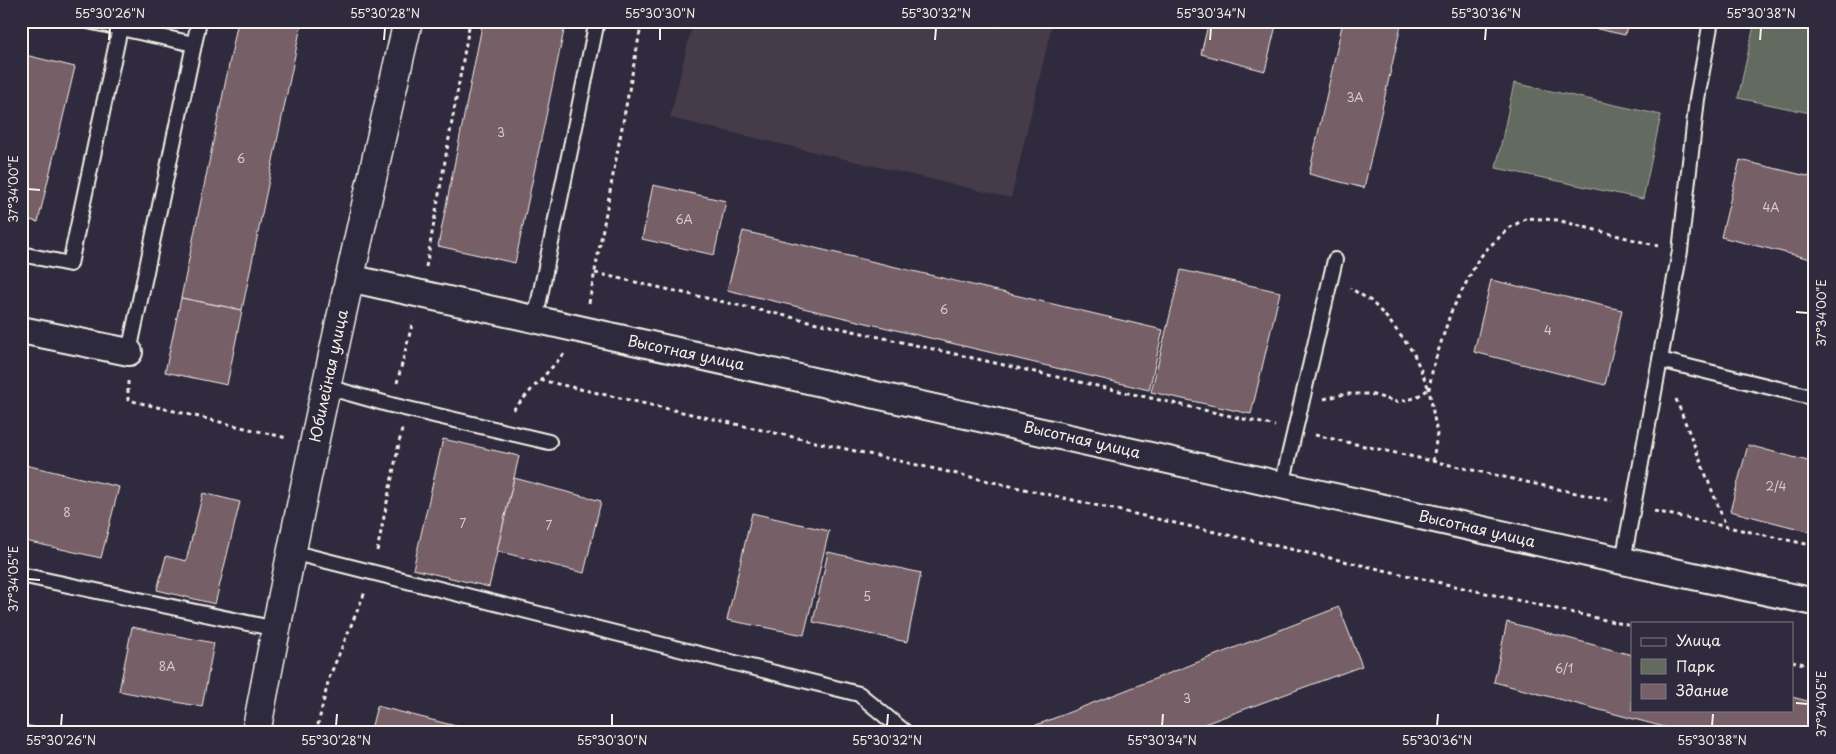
<svg xmlns="http://www.w3.org/2000/svg" width="1836" height="754" viewBox="0 0 1836 754" font-family="'Playpen Sans',sans-serif">
	<rect width="100%" height="100%" fill="#2f2a3d"/>
	<filter id="ink" filterUnits="userSpaceOnUse"><feTurbulence type="fractalNoise" baseFrequency=".02" numOctaves="2"/><feDisplacementMap in="SourceGraphic" scale="10" xChannelSelector="R" yChannelSelector="G"/><feConvolveMatrix kernelMatrix="1 2 1 2 8 2 1 2 1" color-interpolation-filters="sRGB"/></filter>
	<g filter="url(#ink)">
		<!-- built -->
		<path fill="#453a4a" d="M693 21H1053L1011 198 670 118Z"/>
		<!-- green -->
		<g fill="#636a5e" stroke="#acaea3">
			<path d="M1755 21H1788L1815 27V114L1738 98Z"/>
			<path d="M1514 83 1661 115 1643 199 1496 168Z"/>
		</g>
		<!-- building -->
		<g fill="#775e68" stroke="#f4f1e8">
			<path d="M238 21H302L242 310 181 298Z"/>
			<path d="M483 21H566L515 263 438 246Z"/>
			<path d="M960 21H998L996 27Z"/>
			<path d="M1209 21H1277L1265 71 1201 54Z"/>
			<path d="M1343 21H1402L1364 188 1309 174Z"/>
			<path d="M1562 21H1628L1625 35Z"/>
			<path d="M21 54 75 67 38 222 21 218Z"/>
			<path d="M1740 160 1815 178V260L1721 237Z"/>
			<path d="M653 185 726 201 714 255 642 239Z"/>
			<path d="M743 231 1163 330 1149 390 727 290Z"/>
			<path d="M1181 270 1280 292 1251 414 1151 392Z"/>
			<path d="M1491 280 1622 310 1605 385 1474 352Z"/>
			<path d="M181 298 242 310 227 385 165 372Z"/>
			<path d="M443 439 519 456 489 587 413 569Z"/>
			<path d="M1748 445 1815 463V533L1730 511Z"/>
			<path d="M21 464 119 487 101 558 21 540Z"/>
			<path d="M514 478 601 501 584 573 497 551Z"/>
			<path d="M203 493 240 502 215 604 157 590 166 556 186 561Z"/>
			<path d="M752 513 829 531 804 635 727 620Z"/>
			<path d="M828 552 921 573 907 642 813 622Z"/>
			<path d="M1339 607 1362 666 1180 733H1016Z"/>
			<path d="M1507 622 1632 655V710H1792V697L1815 703V733H1687L1494 682Z"/>
			<path d="M132 627 214 643 202 707 119 691Z"/>
			<path d="M377 706 483 733H370Z"/>
			<path d="M21 724 59 733H21Z"/>
		</g>
		<g fill="none" stroke-linecap="round" stroke-linejoin="round">
			<!-- lane casing -->
			<g stroke="#f4f1e8" stroke-width="18">
				<g id="lane">
					<path d="M88 21 194 44"/>
					<path d="M21 254 70 264 120 28"/>
					<path d="M535 320 597 21"/>
					<path d="M129 352 199 21"/>
					<path d="M1660 360 1815 398"/>
					<path d="M327 387 391 405 549 442"/>
					<path d="M1282 485 1335 260"/>
					<path d="M291 552 859 694 906 733"/>
					<path d="M1623 561 1680 251 1697 99 1711 21"/>
					<path d="M21 575 276 629"/>
				</g>
			</g>
			<!-- street casing -->
			<g stroke="#f4f1e8" stroke-width="30">
				<g id="street">
					<path d="M349 278 1623 561 1815 602"/>
					<path d="M21 330 129 352"/>
				</g>
			</g>
			<!-- secondary casing -->
			<g stroke="#f4f1e8" stroke-width="31">
				<path id="secondary" d="M256 733C301 494 353 258 408 21"/>
			</g>
			<!-- path -->
			<g stroke="#f4f1e8" stroke-width="3" stroke-dasharray="4 4" stroke-linecap="butt">
				<path d="M426 267 470 21"/>
				<path d="M595 273 1275 426"/>
				<path d="M589 303 642 21"/>
				<path d="M540 380 1632 626"/>
				<path d="M128 381V400L287 438"/>
				<path d="M397 383 413 321"/>
				<path d="M1324 399 1345 394H1370L1397 402 1415 398 1429 389 1413 352 1388 319 1371 301 1350 288"/>
				<path d="M1676 399 1726 526"/>
				<path d="M513 410 564 354"/>
				<path d="M1315 435 1612 501"/>
				<path d="M1433 461 1437 434 1429 389 1433 367 1451 312 1478 260 1487 249 1509 228 1527 218 1557 220 1658 246"/>
				<path d="M1654 511 1815 546"/>
				<path d="M377 551 402 429"/>
				<path d="M1792 661 1815 667"/>
				<path d="M316 733 329 678 365 592"/>
			</g>
			<!-- lane -->
			<use href="#lane" stroke="#2f2a3d" stroke-width="14"/>
			<!-- street -->
			<use href="#street" stroke="#2f2a3d" stroke-width="26"/>
			<!-- secondary -->
			<use href="#secondary" stroke="#2f2a3d" stroke-width="28"/>
		</g>
	</g>
	<!-- ticks -->
	<path fill="none" stroke="#f4f1e8" stroke-width="2" d="M109 40 110 28M384 40 385 28M660 40V28M935 40 936 28M1210 40 1211 28M1485 40 1486 28M1760 40 1761 28M28 189 40 190M1796 312 1808 313M28 579 40 580M1796 703 1808 704M61 726 62 714M336 726 337 714M612 726V714M887 726 888 714M1162 726 1163 714M1437 726 1438 714M1712 726 1713 714"/>
	<g text-anchor="middle" stroke-width="4" stroke-linejoin="round" paint-order="stroke">
		<!-- number labels -->
		<g font-size="12" fill="#d5ccc8">
			<text x="1355" y="102">3А</text>
			<text x="501" y="137">3</text>
			<text x="241" y="163">6</text>
			<text x="1771" y="212">4А</text>
			<text x="684" y="224">6А</text>
			<text x="944" y="314">6</text>
			<text x="1548" y="335">4</text>
			<text x="1776" y="491">2/4</text>
			<text x="67" y="517">8</text>
			<text x="463" y="528">7</text>
			<text x="549" y="530">7</text>
			<text x="867" y="601">5</text>
			<text x="167" y="671">8А</text>
			<text x="1564" y="673">6/1</text>
			<text x="1187" y="703">3</text>
		</g>
		<!-- street labels -->
		<g font-size="15" fill="#f4f1e8" stroke="#2f2a3d">
			<text transform="translate(686 353) rotate(12)" y="5">Высотная улица</text>
			<text transform="translate(329 376) rotate(-78)" y="5">Юбилейная улица</text>
			<text transform="translate(1082 440) rotate(13)" y="5">Высотная улица</text>
			<text transform="translate(1477 529) rotate(13)" y="5">Высотная улица</text>
		</g>
	</g>
	<!-- margin -->
	<rect width="1836" height="754" fill="none" stroke="#2f2a3d" stroke-width="55"/>
	<!-- legend -->
	<rect x="1631" y="622" width="162" height="90" fill="#2f2a3d" stroke="#7e7a81"/>
	<rect x="1641" y="638" width="25" height="8" fill="#2f2a3d" stroke="#7e7a81"/>
	<text x="1676" y="646" font-size="15" fill="#f4f1e8">Улица</text>
	<rect x="1641" y="659" width="25" height="15" fill="#636a5e" stroke="#7e7a81"/>
	<text x="1676" y="672" font-size="15" fill="#f4f1e8">Парк</text>
	<rect x="1641" y="684" width="25" height="15" fill="#775e68" stroke="#7e7a81"/>
	<text x="1676" y="696" font-size="15" fill="#f4f1e8">Здание</text>
	<rect x="28" y="28" width="1780" height="698" fill="none" stroke="#f4f1e8" stroke-width="2"/>
	<g font-size="12" text-anchor="middle" fill="#f4f1e8">
		<text x="110" y="18">55°30'26"N</text>
		<text x="385" y="18">55°30'28"N</text>
		<text x="660" y="18">55°30'30"N</text>
		<text x="936" y="18">55°30'32"N</text>
		<text x="1211" y="18">55°30'34"N</text>
		<text x="1486" y="18">55°30'36"N</text>
		<text x="1761" y="18">55°30'38"N</text>
		<text transform="translate(14 189) rotate(-90)" y="4">37°34'00"E</text>
		<text transform="translate(1822 313) rotate(-90)" y="4">37°34'00"E</text>
		<text transform="translate(14 579) rotate(-90)" y="4">37°34'05"E</text>
		<text transform="translate(1822 704) rotate(-90)" y="4">37°34'05"E</text>
		<text x="61" y="745">55°30'26"N</text>
		<text x="336" y="745">55°30'28"N</text>
		<text x="612" y="745">55°30'30"N</text>
		<text x="887" y="745">55°30'32"N</text>
		<text x="1162" y="745">55°30'34"N</text>
		<text x="1437" y="745">55°30'36"N</text>
		<text x="1712" y="745">55°30'38"N</text>
	</g>
</svg>
